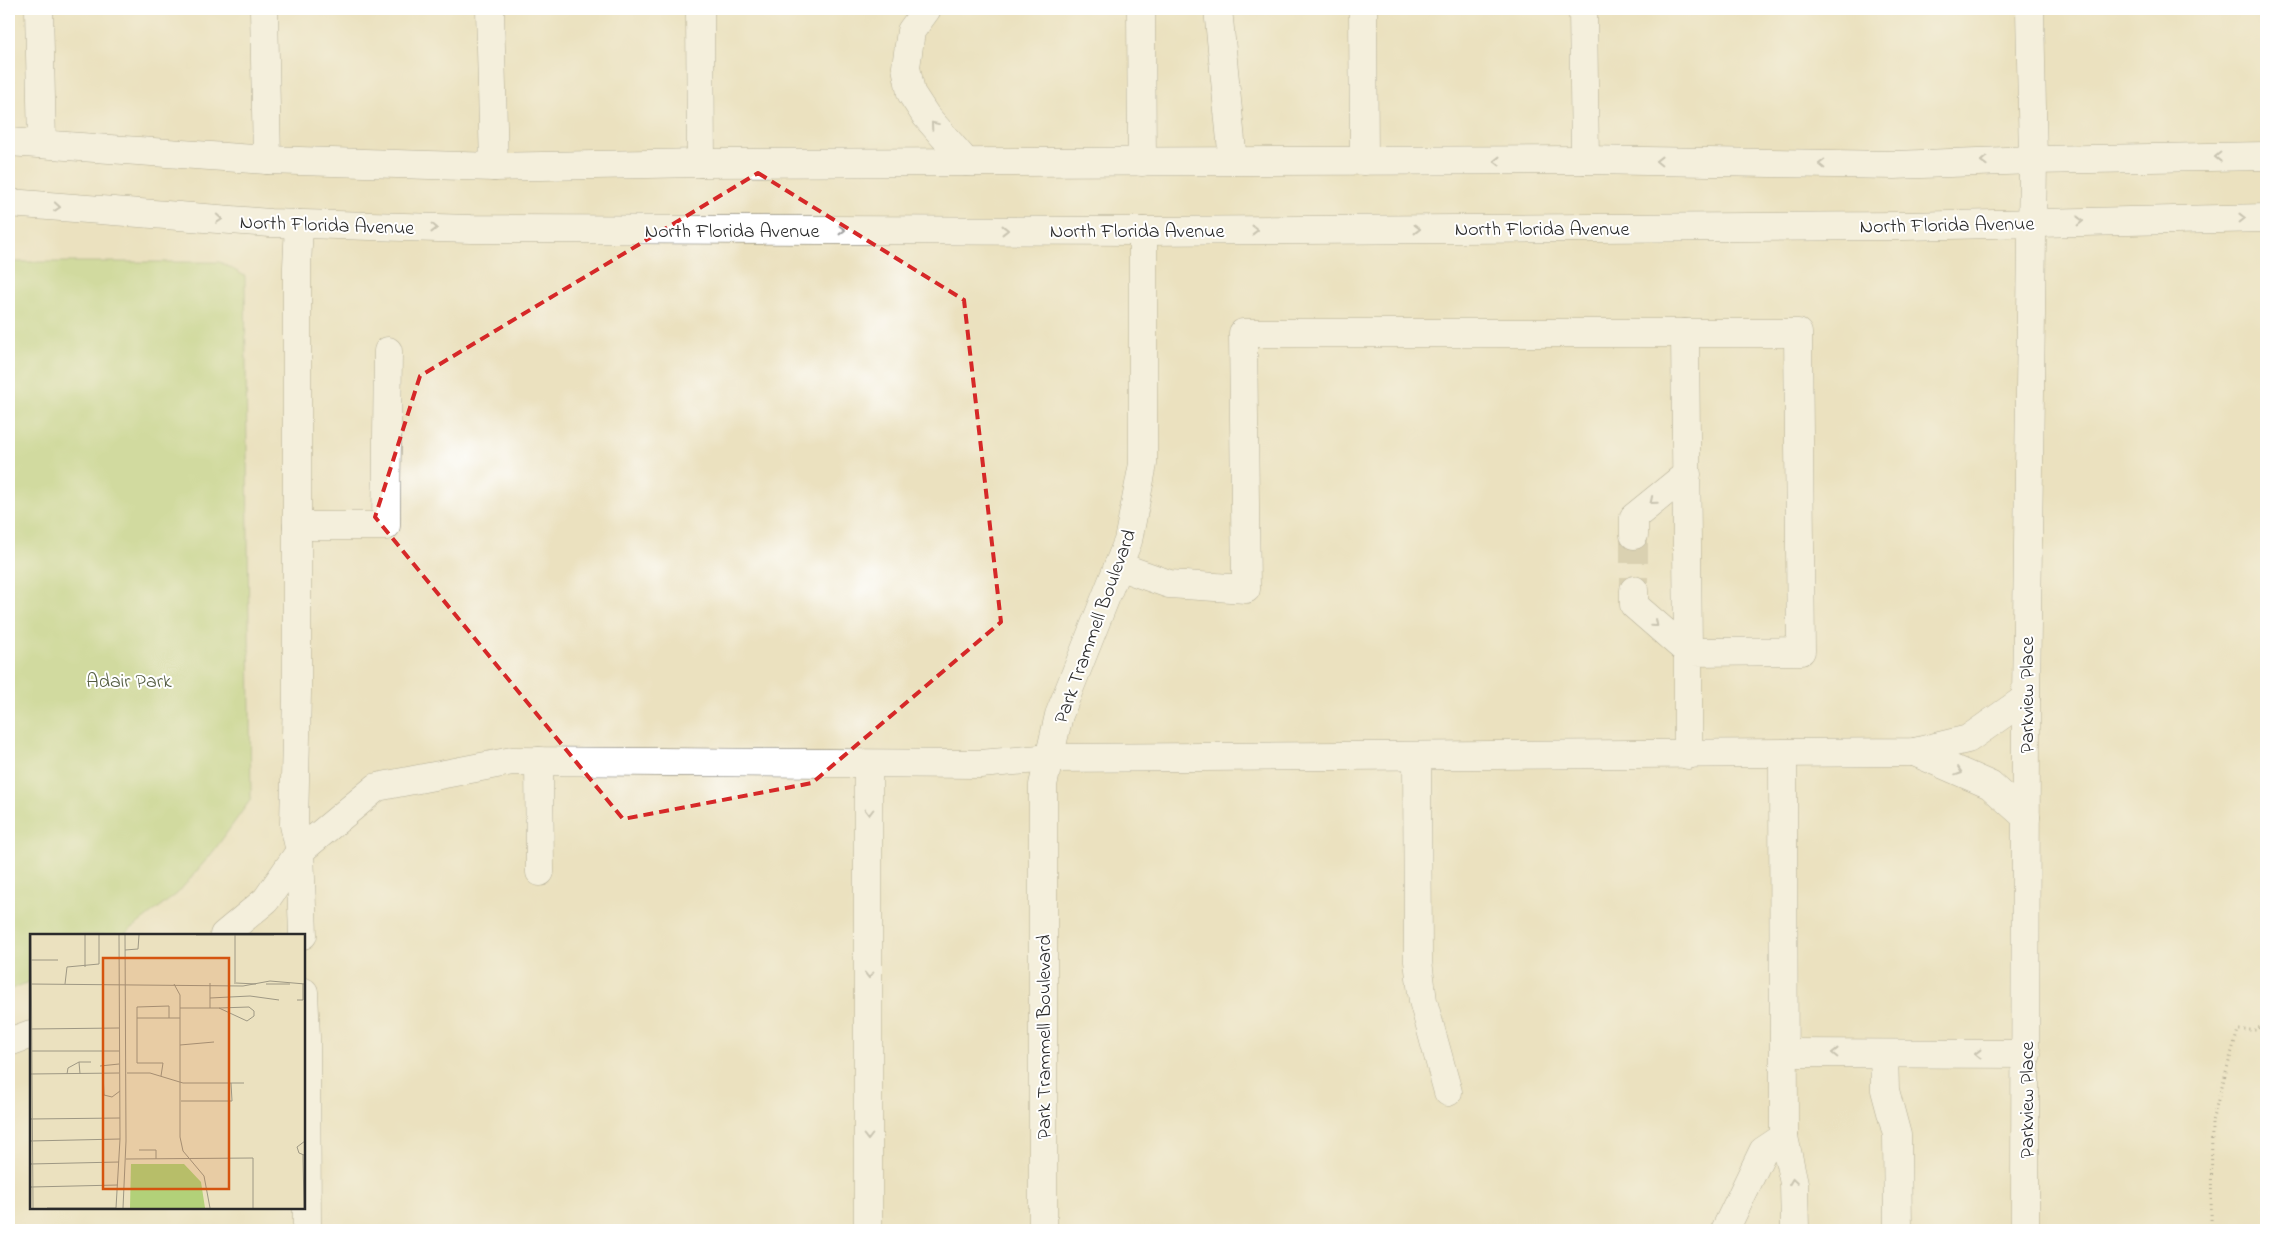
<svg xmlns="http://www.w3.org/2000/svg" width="2275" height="1239" viewBox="0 0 2275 1239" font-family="'Indie Flower',sans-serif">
	<rect width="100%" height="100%" fill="#fff"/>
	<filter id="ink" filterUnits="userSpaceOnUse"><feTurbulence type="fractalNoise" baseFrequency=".02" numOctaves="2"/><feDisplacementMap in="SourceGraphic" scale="10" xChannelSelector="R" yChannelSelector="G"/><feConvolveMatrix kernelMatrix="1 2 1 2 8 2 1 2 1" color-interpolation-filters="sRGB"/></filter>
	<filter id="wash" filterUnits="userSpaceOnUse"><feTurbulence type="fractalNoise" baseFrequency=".0096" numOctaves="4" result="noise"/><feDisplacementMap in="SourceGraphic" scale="20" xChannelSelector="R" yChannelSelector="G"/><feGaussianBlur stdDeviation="1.12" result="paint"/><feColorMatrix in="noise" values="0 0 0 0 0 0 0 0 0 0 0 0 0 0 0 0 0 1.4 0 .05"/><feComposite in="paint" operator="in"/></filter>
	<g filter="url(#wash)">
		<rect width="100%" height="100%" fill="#ebe1bf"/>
		<!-- green -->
		<path fill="#b2d179" stroke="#6e7e52" d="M9 262H220L245 276 251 799 213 852 177 894 123 935H31V981L9 990Z"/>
	</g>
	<g filter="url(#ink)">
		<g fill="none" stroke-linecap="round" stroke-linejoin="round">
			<!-- minor-tunnel -->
			<path stroke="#c5bda1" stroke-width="28" stroke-dasharray="28 14" stroke-linecap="butt" d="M1634 535V590"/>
			<!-- minor casing -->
			<g stroke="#6e6b5f" stroke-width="29">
				<g id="minor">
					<path d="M39 9 42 144"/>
					<path d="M264 9 267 160"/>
					<path d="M490 9 494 167"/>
					<path d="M700 9 701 163"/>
					<path d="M927 9 911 31 906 67 911 93 926 116 966 162"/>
					<path d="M1141 9 1142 162"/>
					<path d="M1218 9 1233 161"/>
					<path d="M1363 9 1364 161"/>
					<path d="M1583 9 1585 160"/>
					<path d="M299 224 297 267V692L294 825 300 851 303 935"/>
					<path d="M1685 333 1688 652"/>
					<path d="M297 526H386L388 351"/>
					<path d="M1634 535V517L1687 474"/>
					<path d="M1118 566 1169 584 1246 589 1243 333H1798L1801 651 1688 652V755"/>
					<path d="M1634 590V605L1688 652"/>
					<path d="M1914 752 1990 785 2026 817"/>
					<path d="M1783 755 1784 1137"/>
					<path d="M1417 757 1418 961 1423 1001 1448 1092"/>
					<path d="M539 761 540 872"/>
					<path d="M868 764V1230"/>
					<path d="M224 935 266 900 300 851 377 787 512 761 980 764 1051 758 1914 752 1968 739 2026 698"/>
					<path d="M304 992 306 1037 307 1230"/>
					<path d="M9 1042 31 1034"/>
					<path d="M1785 1053 2027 1054"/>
					<path d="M1884 1054 1885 1090 1897 1135 1898 1230"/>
					<path d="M1043 1230V785L1059 715 1128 541 1143 464V231"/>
					<path d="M1725 1230 1763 1151 1784 1137 1794 1183 1795 1230"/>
					<path d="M2025 1230 2026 698 2033 160 2030 9"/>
				</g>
			</g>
			<!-- major casing -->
			<g stroke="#6e6b5f" stroke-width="29">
				<g id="major">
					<path d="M9 142 267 160 494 167 701 163 1585 160 1894 165 2033 160 2266 156"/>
					<path d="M9 203 270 223 471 229 1143 231 1904 226 2266 218"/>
				</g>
			</g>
			<!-- path -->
			<path stroke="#6e6b5f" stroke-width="3" stroke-dasharray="1 4" stroke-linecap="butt" d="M2211 1230 2212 1121 2238 1030H2256L2266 1023"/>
			<!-- minor -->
			<use href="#minor" stroke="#fff" stroke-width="28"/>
			<!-- major -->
			<use href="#major" stroke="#fff" stroke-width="28"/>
		</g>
		<!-- one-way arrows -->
		<defs><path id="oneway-chevron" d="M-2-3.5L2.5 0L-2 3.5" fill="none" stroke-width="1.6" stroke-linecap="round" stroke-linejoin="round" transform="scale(1.25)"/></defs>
		<g stroke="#a0a0a0">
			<use href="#oneway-chevron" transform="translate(934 125) rotate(-130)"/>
			<use href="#oneway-chevron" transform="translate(2218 157) rotate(179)"/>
			<use href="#oneway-chevron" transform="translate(1497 161) rotate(180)"/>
			<use href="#oneway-chevron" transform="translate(1659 161) rotate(-179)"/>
			<use href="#oneway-chevron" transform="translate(1984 161) rotate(178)"/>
			<use href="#oneway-chevron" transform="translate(1822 164) rotate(-179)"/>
			<use href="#oneway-chevron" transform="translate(57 207) rotate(5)"/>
			<use href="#oneway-chevron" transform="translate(2242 218) rotate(-1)"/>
			<use href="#oneway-chevron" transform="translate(219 219) rotate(4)"/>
			<use href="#oneway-chevron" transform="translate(2080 221) rotate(-1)"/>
			<use href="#oneway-chevron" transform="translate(434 228) rotate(1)"/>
			<use href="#oneway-chevron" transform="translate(1417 229)"/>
			<use href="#oneway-chevron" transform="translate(842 230)"/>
			<use href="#oneway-chevron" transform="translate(1005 230)"/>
			<use href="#oneway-chevron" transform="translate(1255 230)"/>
			<use href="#oneway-chevron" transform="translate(1653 501) rotate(141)"/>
			<use href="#oneway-chevron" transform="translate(1655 624) rotate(41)"/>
			<use href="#oneway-chevron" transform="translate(1959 772) rotate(19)"/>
			<use href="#oneway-chevron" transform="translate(869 812) rotate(90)"/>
			<use href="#oneway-chevron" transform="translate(869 975) rotate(90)"/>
			<use href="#oneway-chevron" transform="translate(1835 1053) rotate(-179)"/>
			<use href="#oneway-chevron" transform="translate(1978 1054) rotate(180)"/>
			<use href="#oneway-chevron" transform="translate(868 1137) rotate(90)"/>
			<use href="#oneway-chevron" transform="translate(1793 1182) rotate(-98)"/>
		</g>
	</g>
	<!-- marked area -->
	<path d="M0 0H2275V1239H0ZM758 173 964 300 1001 622 812 783 623 819 375 517 420 376Z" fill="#ebe1bf" fill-opacity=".55" fill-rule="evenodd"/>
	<path fill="none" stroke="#d62828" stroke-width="4" stroke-dasharray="10 6" stroke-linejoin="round" d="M758 173 964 300 1001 622 812 783 623 819 375 517 420 376Z"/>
	<g text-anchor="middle" stroke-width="4" stroke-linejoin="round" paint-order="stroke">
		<!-- street labels -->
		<g font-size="20" fill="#2b2b2b" stroke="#fff">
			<text transform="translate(327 224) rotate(2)" y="7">North Florida Avenue</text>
			<text transform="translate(1947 224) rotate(-1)" y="7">North Florida Avenue</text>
			<text x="1542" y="235">North Florida Avenue</text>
			<text x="732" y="237">North Florida Avenue</text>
			<text x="1137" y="237">North Florida Avenue</text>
			<text transform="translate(1094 626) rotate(-70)" y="7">Park Trammell Boulevard</text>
			<text transform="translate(2026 695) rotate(-90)" y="7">Parkview Place</text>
			<text transform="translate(1043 1037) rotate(-90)" y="7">Park Trammell Boulevard</text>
			<text transform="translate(2026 1100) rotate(-90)" y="7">Parkview Place</text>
		</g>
		<!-- park labels -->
		<g font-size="20" fill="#545d42" stroke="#fff">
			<text x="129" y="687">Adair Park</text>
		</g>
	</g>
	<!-- overview -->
	<g transform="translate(30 934)">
		<rect width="275" height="275" fill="#ebe1bf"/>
		<path d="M101 230H154L171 248 175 274H100Z" fill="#b2d179"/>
		<path fill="none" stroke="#9e9884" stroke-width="1" d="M1 1 3 274M55 1V33M166 1H244M205 1V50M95 16 108 15 109 1M0 26H28M206 49 226 50M0 50 213 52 240 47 275 50M35 50 37 33 69 30V1M144 50 150 61V203L153 217 174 242 180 274M236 50H260M180 64 220 62 249 66M267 66H273V50M219 73 224 77V82L217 87 189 74ZM150 74H189M180 74V49M107 84H139M0 95 89 94M150 111 184 108M2 117H89M70 132 89 130M73 139 74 161 82 163 90 157M97 139H120L153 149H214M0 140 89 139M37 140 38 134 49 128M50 140 49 128H61M131 142 133 129H107V73L139 72V84H150M151 167H202L201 149M0 185 90 184M0 207 90 205M109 216H126V225M273 221 274 274M274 221 269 219 267 213 275 207M96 225 223 224V274M0 230 89 228M1 253 88 251M17 274H86M86 274 90 205 89 1M93 274 96 207 95 1"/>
		<path fill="#d5540f" fill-opacity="0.15" stroke="#d5540f" stroke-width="2.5" d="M73 24H199V255H73Z"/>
		<rect width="275" height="275" fill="none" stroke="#2b2b2b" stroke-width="2.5"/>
	</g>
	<!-- margin -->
	<rect width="2275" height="1239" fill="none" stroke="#fff" stroke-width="30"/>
</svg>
